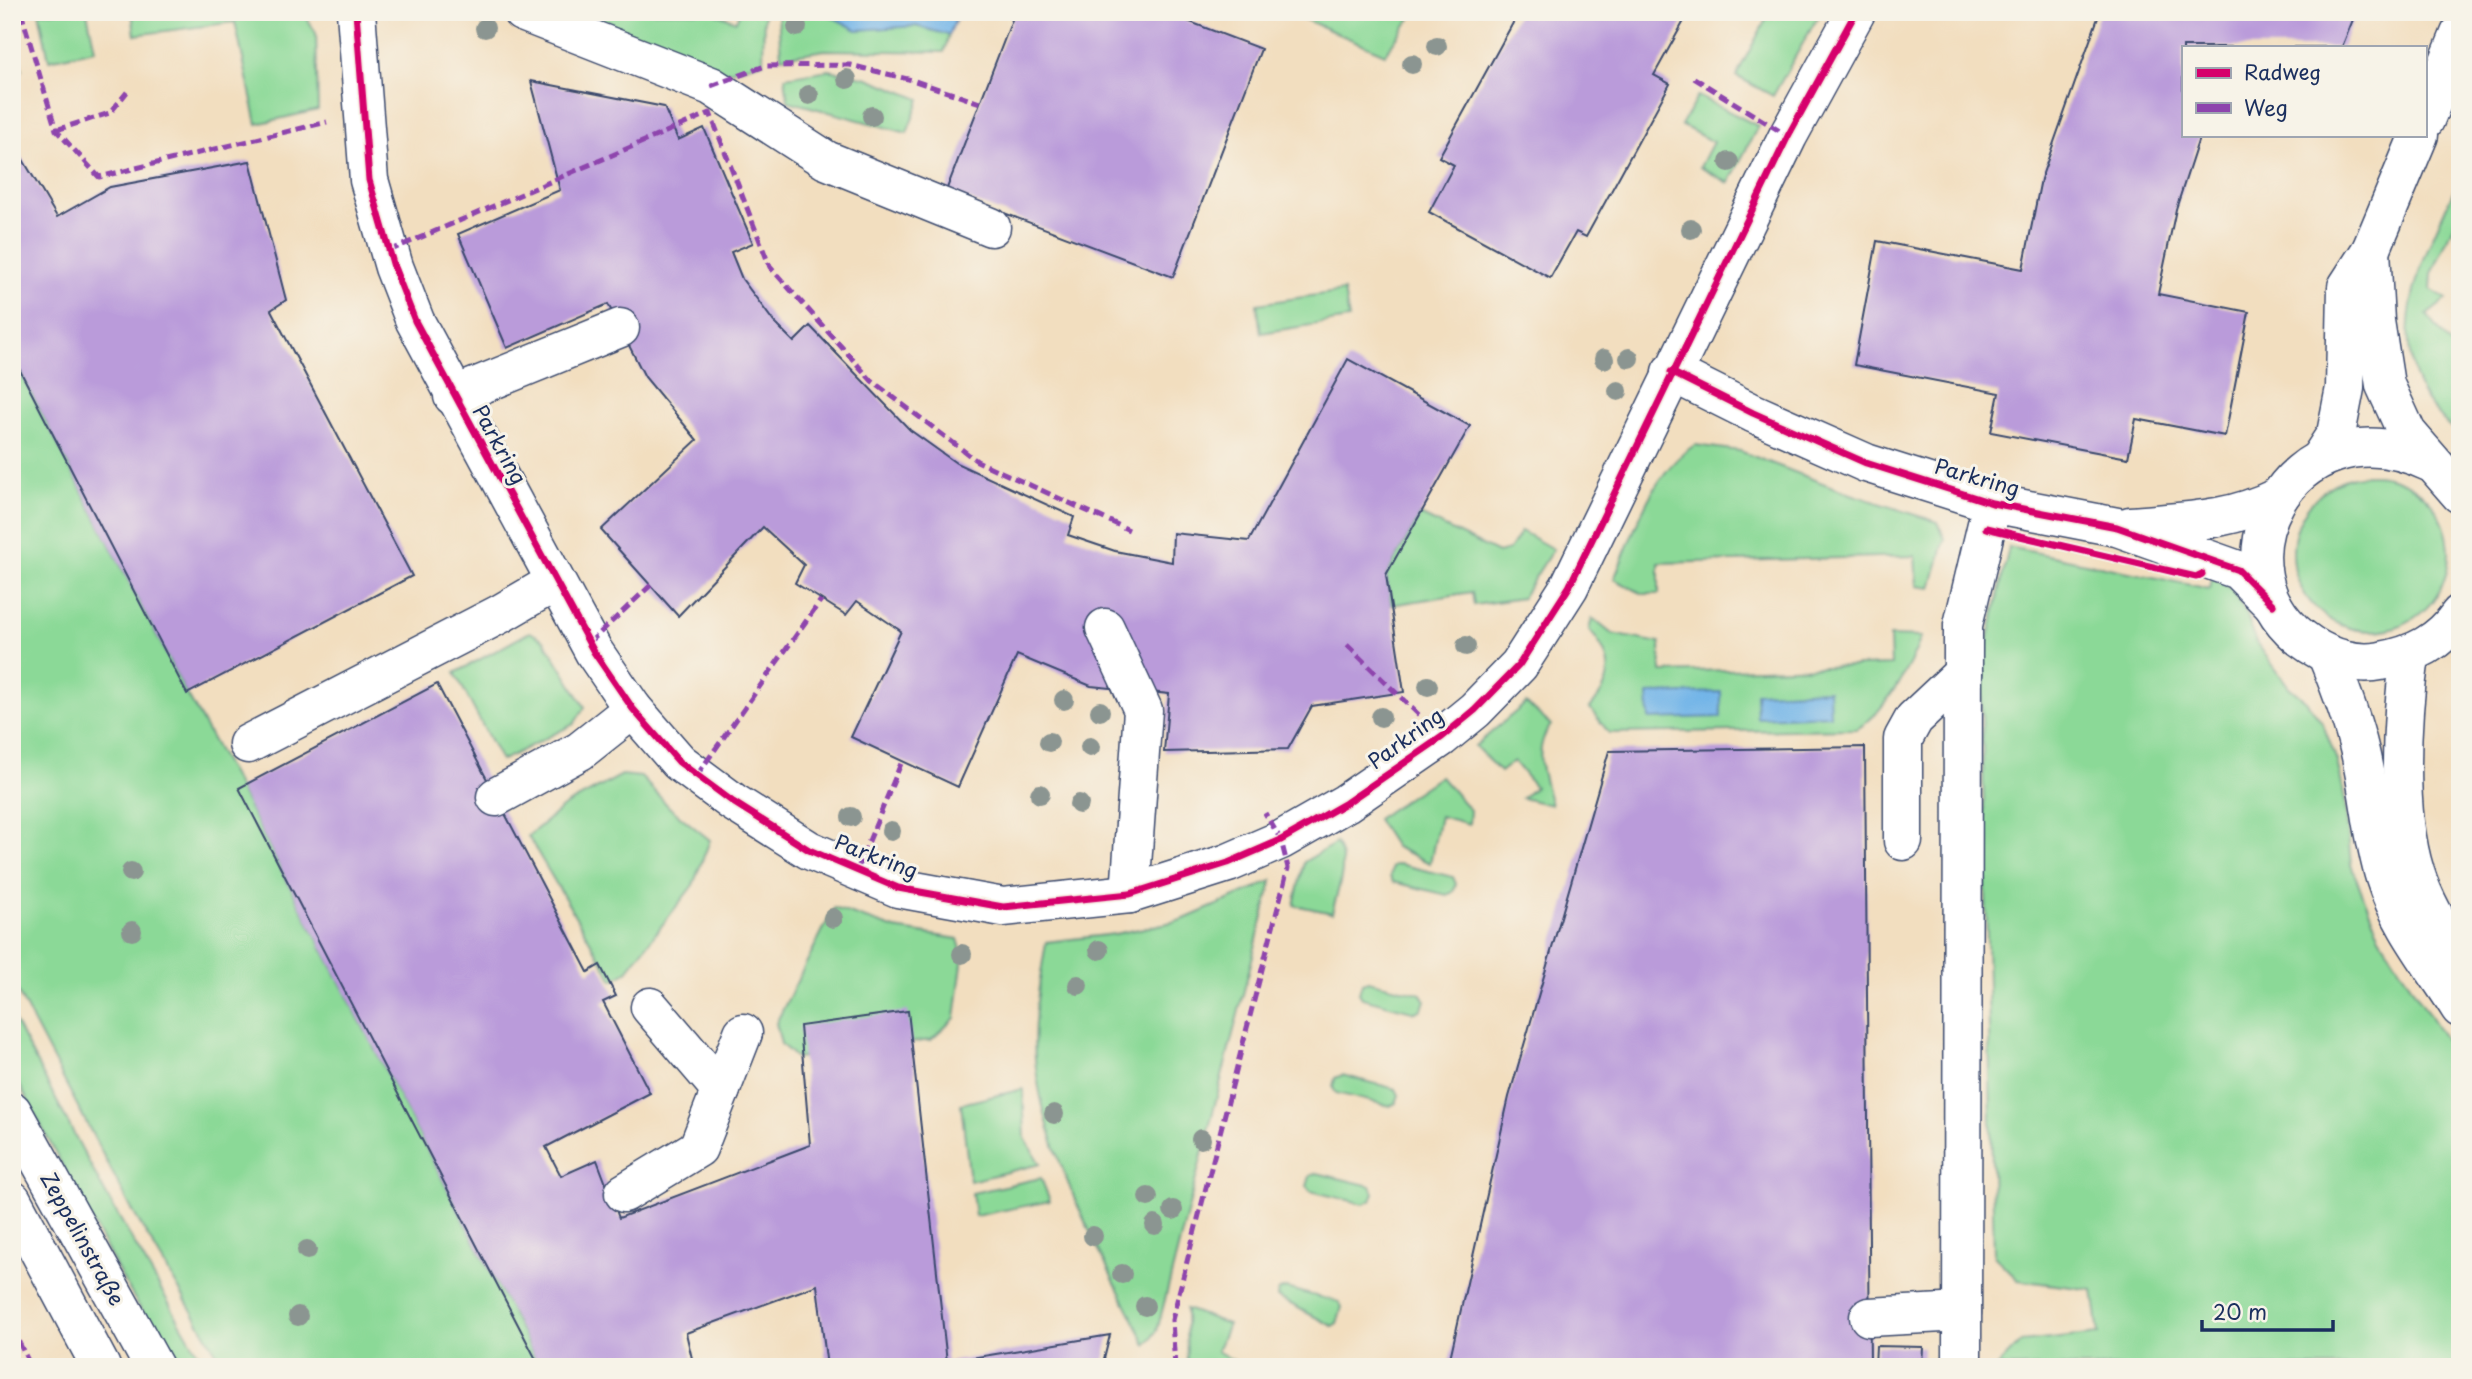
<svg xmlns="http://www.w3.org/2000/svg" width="2472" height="1379" viewBox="0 0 2472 1379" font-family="'Playpen Sans',sans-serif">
	<rect width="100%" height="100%" fill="#f7f3e8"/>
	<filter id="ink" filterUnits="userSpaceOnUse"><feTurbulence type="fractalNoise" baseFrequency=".0143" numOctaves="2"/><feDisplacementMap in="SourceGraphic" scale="14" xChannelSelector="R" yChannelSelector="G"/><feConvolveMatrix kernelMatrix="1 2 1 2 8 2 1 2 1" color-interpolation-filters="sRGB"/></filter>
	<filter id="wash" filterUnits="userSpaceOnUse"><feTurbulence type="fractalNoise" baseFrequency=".00686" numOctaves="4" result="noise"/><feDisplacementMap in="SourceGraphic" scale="28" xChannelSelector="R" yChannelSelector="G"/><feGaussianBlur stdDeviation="1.57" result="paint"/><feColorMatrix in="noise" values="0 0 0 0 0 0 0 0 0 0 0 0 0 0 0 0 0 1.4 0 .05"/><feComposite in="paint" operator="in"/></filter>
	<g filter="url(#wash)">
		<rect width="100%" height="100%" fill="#f2debf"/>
		<!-- green -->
		<g fill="#8bd997" stroke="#53847a" stroke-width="2">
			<path d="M39 12H87L95 50 49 60Z"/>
			<path d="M132 12H303L316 33 318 110 257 124 235 22 135 35Z"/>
			<path d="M560 12H712L736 21 740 12H764L763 62 715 75Z"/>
			<path d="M1288 12H1415L1385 54Z"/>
			<path d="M1770 12 1820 13 1773 96 1736 76Z"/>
			<path d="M778 14 829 15 857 30 916 26 949 35 944 52 825 50 781 57Z"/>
			<path d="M12 26 22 70 12 72Z"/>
			<path d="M829 70 868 78 920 99 907 133 788 101 785 77Z"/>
			<path d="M1698 96 1758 126 1729 183 1700 167 1713 142 1681 125Z"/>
			<path d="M2460 176V210L2432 274 2431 289 2447 299 2427 315 2460 356V438C2447 423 2427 406 2419 387 2388 314 2432 242 2460 176Z"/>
			<path d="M1344 291 1349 319 1261 333 1257 304Z"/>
			<path d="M12 355 187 694 239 788 540 1367H225L132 1210 12 981Z"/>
			<path d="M1695 445 1740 451 1851 494 1938 522 1945 539 1931 588 1917 586 1915 556 1659 563V594H1643L1614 579C1634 533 1651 472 1695 445Z"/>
			<circle cx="2371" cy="553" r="78"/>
			<path d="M1420 515 1498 553 1509 550 1521 531 1553 549 1522 598 1474 605 1472 592 1391 605 1386 575Z"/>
			<path d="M2009 547 2210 589 2212 578 2231 589 2247 615 2256 642 2289 687 2306 701 2322 722 2337 761 2345 800 2351 865 2380 937 2460 1063V1367H1997L2021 1342 2099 1334 2093 1290 2018 1280 1994 1256 1981 673Z"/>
			<path d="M1592 618 1612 634 1660 643 1661 672 1891 665 1890 636 1921 637C1912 664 1882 717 1856 729L1609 733 1590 708C1615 680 1614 657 1589 630Z"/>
			<path d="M530 632 544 640 585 707 574 724 501 761 455 673Z"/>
			<path d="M1526 703 1551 725C1531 750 1544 777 1551 805L1522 798 1535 787 1514 761 1500 772 1475 746Z"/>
			<path d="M622 775 641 777 670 808 710 840 693 885 626 972 613 980 528 836 566 805Z"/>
			<path d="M1440 776 1470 810 1469 824 1440 816 1430 863 1395 847 1377 819Z"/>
			<path d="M1336 843C1350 864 1337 891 1332 913L1294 905 1304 862Z"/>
			<path d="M1399 864 1453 877 1456 884 1453 892 1447 895 1393 882 1390 877 1392 866Z"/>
			<path d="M1272 881 1157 1331 1146 1345C1103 1256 1044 1158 1035 1059 1032 1019 1040 981 1046 942L1115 934 1182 920Z"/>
			<path d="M834 908 895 929 958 939 963 956 955 1018 931 1040 796 1058 781 1044 776 1023Z"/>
			<path d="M1368 981 1422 994 1425 1000 1422 1009 1416 1012 1362 998 1359 993 1362 983Z"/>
			<path d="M12 1016 105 1193 206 1367H175L121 1276 12 1071Z"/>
			<path d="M1342 1075 1396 1089 1399 1095 1396 1103 1390 1106 1336 1093 1333 1088 1335 1078Z"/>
			<path d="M1023 1089 1025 1138 1040 1164 970 1181 961 1104Z"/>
			<path d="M1317 1173 1371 1186 1374 1193 1371 1201 1364 1204 1310 1191 1307 1186 1310 1176Z"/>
			<path d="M1041 1178 1050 1201 975 1216 972 1193Z"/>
			<path d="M1285 1288 1339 1302 1342 1307 1337 1323 1332 1326 1277 1297 1278 1291Z"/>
			<path d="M1186 1309 1228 1324 1217 1351 1245 1367H1187Z"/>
		</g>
		<!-- water -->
		<g fill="#73b5e8" stroke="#4772a3" stroke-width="2">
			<path d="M830 12H959L949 35 916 26 857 30 829 15Z"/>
			<path d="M1829 690 1830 715 1757 718 1756 693Z"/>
			<path d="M1721 692V717L1649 719 1648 694Z"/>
		</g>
		<g id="blocks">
			<!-- building -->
			<g fill="#ba9bda">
				<path d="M1015 12H1164L1261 49 1173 277 946 191Z"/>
				<path d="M1519 12H1689L1654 75 1670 84 1586 237 1576 232 1550 278 1429 212 1454 165 1439 157Z"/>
				<path d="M2100 12H2356L2342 47H2183V135H2200L2176 209 2158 294 2249 312 2225 436 2136 419 2128 458 1991 432 1999 393 1854 365 1877 241 2023 269 2041 179Z"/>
				<path d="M531 81 664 107 678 140 704 128 753 243 731 252 742 279 774 322 794 342 810 326 910 430 956 463 1074 517 1068 535 1115 551 1172 562 1173 533 1249 541 1348 359 1470 426 1386 575 1404 692 1312 706 1288 749 1164 752 1169 694 1091 686 1017 655 958 787 851 737 901 631 857 601 846 615 795 583 804 565 763 527 678 616 601 530 697 440 645 377 608 304 507 348 458 234 560 190Z"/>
				<path d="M12 141 57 217 110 187 250 161 286 300 271 310 412 576 187 694 12 355Z"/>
				<path d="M437 684 588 972 600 965 616 996 603 1002 650 1093 546 1147 561 1176 597 1160 619 1218 810 1145 800 1026 908 1011 947 1362 1110 1335 1102 1367H827L817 1285 686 1333 694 1367H540L239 788Z"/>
				<path d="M1865 747 1870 1367H1448L1509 1097 1609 751Z"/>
				<path d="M1876 1346 1923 1347 1922 1367H1875Z"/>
			</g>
		</g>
	</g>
	<g filter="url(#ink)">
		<use href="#blocks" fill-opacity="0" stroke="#3b496d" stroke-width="2"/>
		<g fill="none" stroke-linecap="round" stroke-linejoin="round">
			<!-- minor casing -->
			<g stroke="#3b496d" stroke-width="41">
				<g id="minor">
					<path d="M356 12 369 180 394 267 415 321 594 652 633 709 679 762 733 802 809 850 898 888 1003 907 1130 894 1228 863 1281 840 1346 803 1442 737 1475 710 1519 665 1569 587 1788 136 1856 12"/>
					<path d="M522 12 711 86 826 160 991 227"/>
					<path d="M2425 120 2460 34"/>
					<path d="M2371 250 2375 321 2385 385 2407 433 2460 494"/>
					<path d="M1671 372 1753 413 1866 463 1992 503 2117 527 2238 570 2273 605"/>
					<path d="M453 396 620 328"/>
					<path d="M2321 457 2336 434 2345 388 2347 287 2371 250 2419 135"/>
					<path d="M2429 462C2288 396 2201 575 2311 645 2331 658 2357 666 2381 661 2415 655 2440 642 2460 614"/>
					<path d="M2130 526C2185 521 2228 522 2278 497"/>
					<path d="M1105 628 1143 710 1130 894"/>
					<path d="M2327 655C2340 687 2352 718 2360 752 2370 794 2372 837 2385 878 2400 926 2434 966 2460 1008"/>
					<path d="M2410 656C2401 718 2396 812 2415 872 2424 901 2443 933 2460 958"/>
					<path d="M248 744 500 614 555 582"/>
					<path d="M496 797 580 751 633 709"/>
					<path d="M1903 841V739L1914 719 1963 673"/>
					<path d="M650 1007 721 1090"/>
					<path d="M624 1193 698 1148 743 1033"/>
					<path d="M1869 1317 1962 1312"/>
					<path d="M1962 1367 1963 625 1992 503"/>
				</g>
			</g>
			<!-- major casing -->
			<g stroke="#3b496d" stroke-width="41">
				<g id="major">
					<path d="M12 1111 154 1367"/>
					<path d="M12 1200 101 1367"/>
				</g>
			</g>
			<!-- minor -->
			<use href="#minor" stroke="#fff" stroke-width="38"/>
			<!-- major -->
			<use href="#major" stroke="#fff" stroke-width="38"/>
			<!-- quiet -->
			<g stroke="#8e44ad" stroke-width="5" stroke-dasharray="10 5" stroke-linecap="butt">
				<path d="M21 12 56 130 99 177 327 122"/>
				<path d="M1694 78 1788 136"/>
				<path d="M711 86 765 66 850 65 912 80 980 103"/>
				<path d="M56 130 110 113 127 92"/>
				<path d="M389 251 710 113 770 267 872 381 977 461 1129 530"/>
				<path d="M589 643 651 585"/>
				<path d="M1347 645 1421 717"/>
				<path d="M697 775 821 600"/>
				<path d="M857 870 902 761"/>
				<path d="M12 1328 31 1367"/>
				<path d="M1175 1367 1172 1320 1288 868 1281 840 1265 813"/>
			</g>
			<!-- cycleway casing -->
			<g stroke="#f7f3e8" stroke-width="11">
				<g id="cycleway">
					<path d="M356 12 369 180 394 267 415 321 594 652 633 709 679 762 733 802 809 850 898 888 1003 907 1130 894 1228 863 1281 840 1346 803 1442 737 1475 710 1519 665 1569 587 1788 136 1856 12"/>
					<path d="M1671 372 1753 413 1866 463 1992 503 2117 527 2238 570 2273 605"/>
					<path d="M1986 528 2196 577 2202 574"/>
				</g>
			</g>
			<!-- cycleway -->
			<use href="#cycleway" stroke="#d6006c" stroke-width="7"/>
		</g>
		<!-- trees -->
		<g fill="#8b9591">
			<circle cx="797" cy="27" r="10"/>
			<circle cx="485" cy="28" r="10"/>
			<circle cx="1437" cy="46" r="10"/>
			<circle cx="1412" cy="64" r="10"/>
			<circle cx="847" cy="79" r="10"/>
			<circle cx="809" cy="95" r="10"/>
			<circle cx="872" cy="116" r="10"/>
			<circle cx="1729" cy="162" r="10"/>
			<circle cx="1691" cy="229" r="10"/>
			<circle cx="1629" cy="358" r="10"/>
			<circle cx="1604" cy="359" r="10"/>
			<circle cx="1618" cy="391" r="10"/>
			<circle cx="1466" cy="646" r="10"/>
			<circle cx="1428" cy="686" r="10"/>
			<circle cx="1064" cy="700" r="10"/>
			<circle cx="1100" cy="711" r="10"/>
			<circle cx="1381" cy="717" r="10"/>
			<circle cx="1049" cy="742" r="10"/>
			<circle cx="1090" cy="747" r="10"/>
			<circle cx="1040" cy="794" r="10"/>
			<circle cx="1079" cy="804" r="10"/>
			<circle cx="851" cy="817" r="10"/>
			<circle cx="891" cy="831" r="10"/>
			<circle cx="131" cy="872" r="10"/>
			<circle cx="833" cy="918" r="10"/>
			<circle cx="132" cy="931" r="10"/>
			<circle cx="1099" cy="950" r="10"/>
			<circle cx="962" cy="954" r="10"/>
			<circle cx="1078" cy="985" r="10"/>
			<circle cx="1054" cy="1114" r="10"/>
			<circle cx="1201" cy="1139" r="10"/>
			<circle cx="1148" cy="1197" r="10"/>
			<circle cx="1173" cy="1210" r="10"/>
			<circle cx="1155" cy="1225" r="10"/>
			<circle cx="1093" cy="1236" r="10"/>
			<circle cx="307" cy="1250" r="10"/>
			<circle cx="1122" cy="1274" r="10"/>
			<circle cx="1145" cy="1306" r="10"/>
			<circle cx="298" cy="1316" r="10"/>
		</g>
	</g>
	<g text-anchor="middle" stroke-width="6" stroke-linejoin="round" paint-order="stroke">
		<!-- street labels -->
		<g font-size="21" fill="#1b2f5e" stroke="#f7f3e8">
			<text transform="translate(499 445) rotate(61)" y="7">Parkring</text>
			<text transform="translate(1977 478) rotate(16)" y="7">Parkring</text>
			<text transform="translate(1406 739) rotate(-36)" y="7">Parkring</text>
			<text transform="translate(876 857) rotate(21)" y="7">Parkring</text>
			<text transform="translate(82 1239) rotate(61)" y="7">Zeppelinstraße</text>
		</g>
	</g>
	<!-- margin -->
	<rect width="2472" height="1379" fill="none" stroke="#f7f3e8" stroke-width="42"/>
	<!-- legend -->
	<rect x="2182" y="46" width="245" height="91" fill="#f7f3e8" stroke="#9fa5b1" stroke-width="2"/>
	<rect x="2196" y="68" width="35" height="10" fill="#d6006c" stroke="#9fa5b1" stroke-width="2"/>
	<text x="2244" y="80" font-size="21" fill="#1b2f5e">Radweg</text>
	<rect x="2196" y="103" width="35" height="10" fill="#8e44ad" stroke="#9fa5b1" stroke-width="2"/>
	<text x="2244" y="116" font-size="21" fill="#1b2f5e">Weg</text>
	<!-- scale -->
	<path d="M2202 1320v10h131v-10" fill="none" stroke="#1b2f5e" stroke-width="3.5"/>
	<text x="2213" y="1320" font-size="21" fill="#1b2f5e" stroke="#f7f3e8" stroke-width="5" paint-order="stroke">20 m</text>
</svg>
